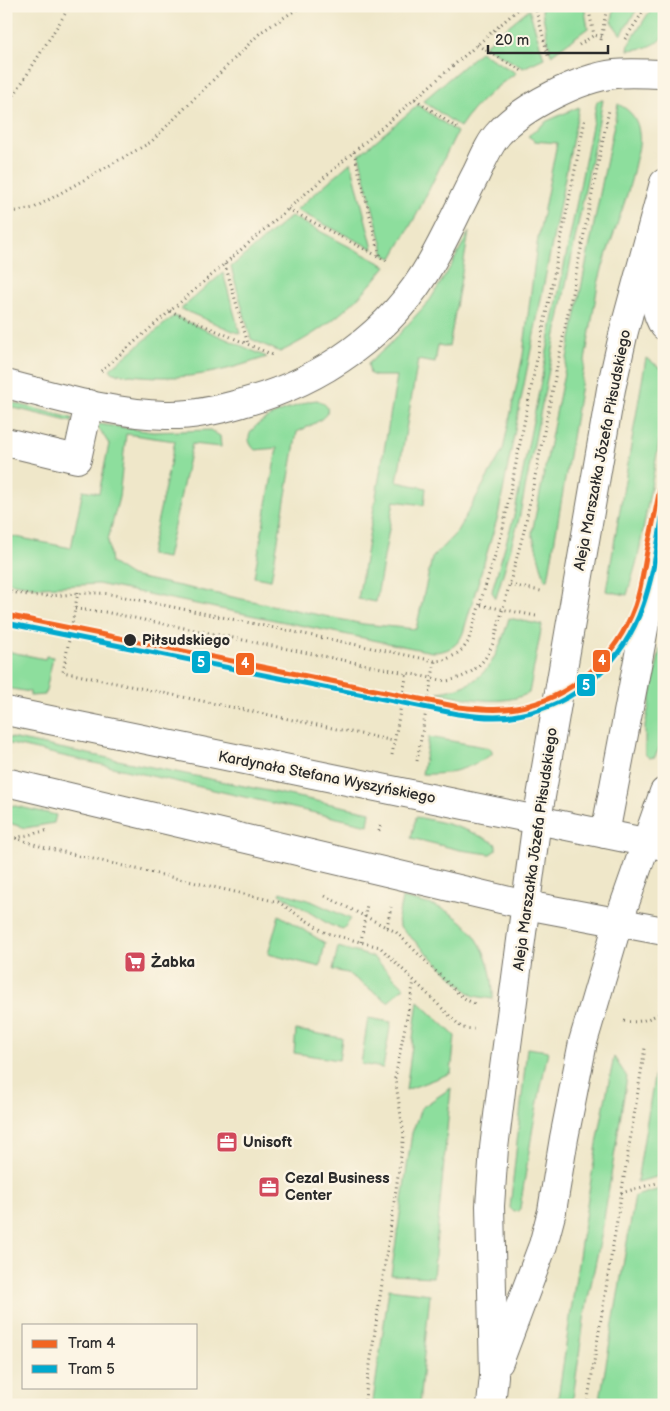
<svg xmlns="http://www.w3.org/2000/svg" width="670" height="1411" viewBox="0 0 670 1411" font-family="'Balsamiq Sans',sans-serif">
	<rect width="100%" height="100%" fill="#fcf5e5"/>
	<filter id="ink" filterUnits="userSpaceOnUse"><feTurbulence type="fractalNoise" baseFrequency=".02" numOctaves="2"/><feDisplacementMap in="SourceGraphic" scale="10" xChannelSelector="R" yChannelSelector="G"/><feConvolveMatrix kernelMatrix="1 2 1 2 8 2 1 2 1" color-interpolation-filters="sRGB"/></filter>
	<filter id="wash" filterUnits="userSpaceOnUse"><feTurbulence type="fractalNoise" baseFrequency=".0096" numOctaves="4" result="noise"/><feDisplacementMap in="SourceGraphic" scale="20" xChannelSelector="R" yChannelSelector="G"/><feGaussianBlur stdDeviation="1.12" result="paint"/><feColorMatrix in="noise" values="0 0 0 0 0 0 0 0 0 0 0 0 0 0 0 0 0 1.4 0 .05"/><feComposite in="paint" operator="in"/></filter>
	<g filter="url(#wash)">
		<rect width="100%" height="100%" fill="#efe7c9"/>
		<!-- green -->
		<g fill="#8dde9d" stroke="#5c8464">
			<path d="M541 6H584L588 28 551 55Z"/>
			<path d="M614 6H639L621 35 612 23Z"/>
			<path d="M653 6H664V37C654 47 642 49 628 50L629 44Z"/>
			<path d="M529 9 544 58 523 68 484 46Z"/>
			<path d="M480 52 516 73C494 88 475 104 460 127L423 101Z"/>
			<path d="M603 100 519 519 496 598 492 592 493 587 514 516 597 101Z"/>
			<path d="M618 104C630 110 638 119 639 133 641 143 637 154 635 163 627 205 608 243 598 284L548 580H545L532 533Z"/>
			<path d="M418 105 457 132 417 214 392 258 385 255 359 155Z"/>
			<path d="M579 107 498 516 463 633C458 647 446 652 432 652L98 584 40 587 6 582V535L71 548 83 490 99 493 109 444 98 427 99 424 153 432 210 430 220 436 221 447 192 444 167 558 150 555 175 441 126 434 119 497 108 540 111 563 131 576 363 624 416 629 432 558 456 533 503 450 523 355 537 244 557 143 535 141 528 136 547 121Z"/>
			<path d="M351 162 373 249 296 210Z"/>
			<path d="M291 216 386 266C356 304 324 331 280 352L251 339 231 267Z"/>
			<path d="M469 232 449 347 438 345 435 363 418 360 397 482 426 488 424 505 394 501 376 602 358 599 397 376H376L370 374 368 364 391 343 430 300 451 266Z"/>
			<path d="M223 273 240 334 181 309Z"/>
			<path d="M174 316 267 357C234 368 199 378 164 377 146 377 130 375 113 373L110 369Z"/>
			<path d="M646 358 664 370V416L638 557 627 595 606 591Z"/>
			<path d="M317 400C346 412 307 427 297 432L271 580 254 577 277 448 255 450C229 425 295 407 310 401Z"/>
			<path d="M6 401 72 418V422L6 406Z"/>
			<path d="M509 618 542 625 529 693C501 707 466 698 437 692 485 688 497 659 509 618Z"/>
			<path d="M660 649 664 650V738L655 757 649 758 645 754V726Z"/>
			<path d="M6 651 45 659 46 656 53 657 45 695 30 696V692L6 688Z"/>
			<path d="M6 737 370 812 368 825 6 743Z"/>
			<path d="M429 737 490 748 492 752V754C469 769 449 775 422 774Z"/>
			<path d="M6 804 56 815 54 823 25 828 6 822Z"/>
			<path d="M416 817C445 822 467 829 493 842L496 844V850L490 854 460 850 411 838Z"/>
			<path d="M281 892 311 901 351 919 343 929 330 925 280 894Z"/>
			<path d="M402 898C414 901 428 903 440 908 476 923 494 961 493 999L474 996 468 992 399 926 398 918Z"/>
			<path d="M279 915 325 943 320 967 268 954Z"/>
			<path d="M338 947 373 957 404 987 388 1002 347 973 333 970Z"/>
			<path d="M418 1001 455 1036 451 1073 406 1090Z"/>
			<path d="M368 1018 391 1022 383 1068 361 1064Z"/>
			<path d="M296 1030 342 1038 339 1060 294 1053Z"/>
			<path d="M527 1048 548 1051 533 1127 520 1208 519 1211 514 1212 510 1208Z"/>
			<path d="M614 1057 627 1077 601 1237 585 1313 572 1405H557C575 1289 589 1172 614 1057Z"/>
			<path d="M656 1065 664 1067V1175L637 1182Z"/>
			<path d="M451 1088 433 1277 391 1275 412 1133 421 1108Z"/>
			<path d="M664 1188V1405H599L635 1196Z"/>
			<path d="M389 1289 430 1294 419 1405H374L373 1401Z"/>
		</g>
	</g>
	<g filter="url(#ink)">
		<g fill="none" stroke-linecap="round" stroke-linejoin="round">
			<!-- minor casing -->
			<g stroke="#706d62" stroke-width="30">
				<g id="minor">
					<path d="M651 255C653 274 652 311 664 326"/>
					<path d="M6 384C58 397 112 414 166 415 191 416 218 410 242 403 321 382 391 334 432 261 448 233 461 203 476 174 483 160 489 143 500 132 524 106 580 78 615 74 631 72 648 74 664 74"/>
					<path d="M6 442 77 459 89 404"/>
					<path d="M605 834 664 523"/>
					<path d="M499 1362 543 1245 552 1211 564 1138 583 1042 618 923 664 792"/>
					<path d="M491 1405 494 1376 490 1206 494 1148 502 1083 537 820 611 389 624 331 664 183"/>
				</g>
			</g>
			<!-- major casing -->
			<g stroke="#706d62" stroke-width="30">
				<g id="major">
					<path d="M6 711 664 846"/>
					<path d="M6 782 526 905 664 931"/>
				</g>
			</g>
			<!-- path -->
			<g stroke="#706d62" stroke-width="3" stroke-dasharray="1 4" stroke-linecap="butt">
				<path d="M535 6 549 59"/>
				<path d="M588 6 594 35"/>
				<path d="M625 39 647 6"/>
				<path d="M601 40 607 6"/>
				<path d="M477 45 522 71"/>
				<path d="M579 45 594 35 602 37"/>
				<path d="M415 99 460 130"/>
				<path d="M6 108 70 6"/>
				<path d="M354 152 380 256"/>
				<path d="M288 209 389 262"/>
				<path d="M6 213 34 208 151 142 261 32 302 6"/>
				<path d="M225 264 248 344"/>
				<path d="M170 311 273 355"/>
				<path d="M101 371 522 6"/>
				<path d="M510 585 541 591"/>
				<path d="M6 591C18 593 30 596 42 596 66 596 85 591 110 594L435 661 445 660 455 655 463 649 468 642 502 533 585 120"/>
				<path d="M78 592 63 672 394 741"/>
				<path d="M481 605 536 616"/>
				<path d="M75 609 105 612 446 681C471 677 485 664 494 641L524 531 609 110"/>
				<path d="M392 755 407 672"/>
				<path d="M417 761 435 661"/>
				<path d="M379 831 381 823"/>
				<path d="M6 835 46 848 278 902 326 933 380 947 462 1028 474 1029"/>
				<path d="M6 840 49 830"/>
				<path d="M325 896 396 932 459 994 467 1000 477 1005"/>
				<path d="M387 927 391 907"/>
				<path d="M361 942 367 904"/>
				<path d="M624 1021C640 1024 651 1018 664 1011"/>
				<path d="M621 1193 664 1181"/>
				<path d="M364 1405 404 1135 395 1078 414 981"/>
				<path d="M587 1405 645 1048"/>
			</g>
			<!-- minor -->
			<use href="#minor" stroke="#fff" stroke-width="28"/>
			<!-- major -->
			<use href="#major" stroke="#fff" stroke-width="28"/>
			<!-- tram-1 casing -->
			<g stroke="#fcf5e5" stroke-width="9">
				<path id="tram-1" d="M6 615 459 707C478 709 497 711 516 708 571 699 616 658 635 606 642 586 644 566 648 546 654 520 659 494 664 467"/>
			</g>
			<!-- tram-2 casing -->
			<g stroke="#fcf5e5" stroke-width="9">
				<path id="tram-2" d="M6 623 458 714C478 717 498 719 518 715 577 705 624 661 643 605 654 574 658 540 664 508"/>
			</g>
			<!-- tram-1 -->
			<use href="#tram-1" stroke="#f26522" stroke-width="5"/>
			<!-- tram-2 -->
			<use href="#tram-2" stroke="#00a9ce" stroke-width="5"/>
		</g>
	</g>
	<!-- icons -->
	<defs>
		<g id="supermarket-square" transform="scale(1.125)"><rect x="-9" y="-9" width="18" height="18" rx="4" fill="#d1495b" stroke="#fcf5e5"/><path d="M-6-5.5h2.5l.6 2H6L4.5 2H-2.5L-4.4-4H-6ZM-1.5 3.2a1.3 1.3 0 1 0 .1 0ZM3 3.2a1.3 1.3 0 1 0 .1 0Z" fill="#fff"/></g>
		<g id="office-square" transform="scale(1.125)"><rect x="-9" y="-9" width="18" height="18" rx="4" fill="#d1495b" stroke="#fcf5e5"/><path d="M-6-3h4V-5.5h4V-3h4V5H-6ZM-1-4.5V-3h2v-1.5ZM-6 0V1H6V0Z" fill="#fff"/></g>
	</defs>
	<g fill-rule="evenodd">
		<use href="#supermarket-square" x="135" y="962"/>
		<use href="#office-square" x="227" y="1142"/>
		<use href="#office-square" x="269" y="1187"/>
	</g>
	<!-- markers -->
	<circle fill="#2b2b2b" stroke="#fcf5e5" stroke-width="2" cx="130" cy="640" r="7"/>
	<g text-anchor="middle" stroke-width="5" stroke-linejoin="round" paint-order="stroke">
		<!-- street labels -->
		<g font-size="15" fill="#2b2b2b" stroke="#fcf5e5">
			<text transform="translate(602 450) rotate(-79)" y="5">Aleja Marszałka Józefa Piłsudskiego</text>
			<text transform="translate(327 777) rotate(11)" y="5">Kardynała Stefana Wyszyńskiego</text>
			<text transform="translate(535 849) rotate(-82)" y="5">Aleja Marszałka Józefa Piłsudskiego</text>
		</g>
		<!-- stop labels -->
		<g font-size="15" font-weight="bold" fill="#2b2b2b" stroke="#fcf5e5" text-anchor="start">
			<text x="142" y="645">Piłsudskiego</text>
		</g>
		<!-- poi labels -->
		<g font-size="15" font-weight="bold" fill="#2b2b2b" stroke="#fcf5e5" text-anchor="start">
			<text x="151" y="967">Żabka</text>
			<text x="243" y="1147">Unisoft</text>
			<text x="285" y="1183">Cezal Business<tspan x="285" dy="17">Center</tspan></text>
		</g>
	</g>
	<g stroke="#fcf5e5" stroke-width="2">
		<rect x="592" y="649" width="19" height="24" rx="5" fill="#f26522"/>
		<rect x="191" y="650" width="20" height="24" rx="5" fill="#00a9ce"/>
		<rect x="235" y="652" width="20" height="24" rx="5" fill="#f26522"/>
		<rect x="576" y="673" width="20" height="24" rx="5" fill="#00a9ce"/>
	</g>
	<g font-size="14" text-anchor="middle" font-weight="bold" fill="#fff">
		<text x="602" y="665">4</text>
		<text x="201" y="667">5</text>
		<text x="245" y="668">4</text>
		<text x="586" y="690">5</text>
	</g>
	<!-- margin -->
	<rect width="670" height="1411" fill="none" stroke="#fcf5e5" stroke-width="25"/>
	<!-- legend -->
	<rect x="22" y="1324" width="175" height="65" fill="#fcf5e5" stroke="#a8a49b"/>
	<rect x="32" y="1340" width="25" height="8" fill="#f26522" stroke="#a8a49b"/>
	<text x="68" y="1348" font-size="15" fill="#2b2b2b">Tram 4</text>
	<rect x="32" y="1365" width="25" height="8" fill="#00a9ce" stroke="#a8a49b"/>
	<text x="68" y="1374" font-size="15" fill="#2b2b2b">Tram 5</text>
	<!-- scale -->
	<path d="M488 45v8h120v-8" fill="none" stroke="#2b2b2b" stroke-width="2.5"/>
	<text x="495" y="45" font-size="15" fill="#2b2b2b" stroke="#fcf5e5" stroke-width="4" paint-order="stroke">20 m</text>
</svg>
